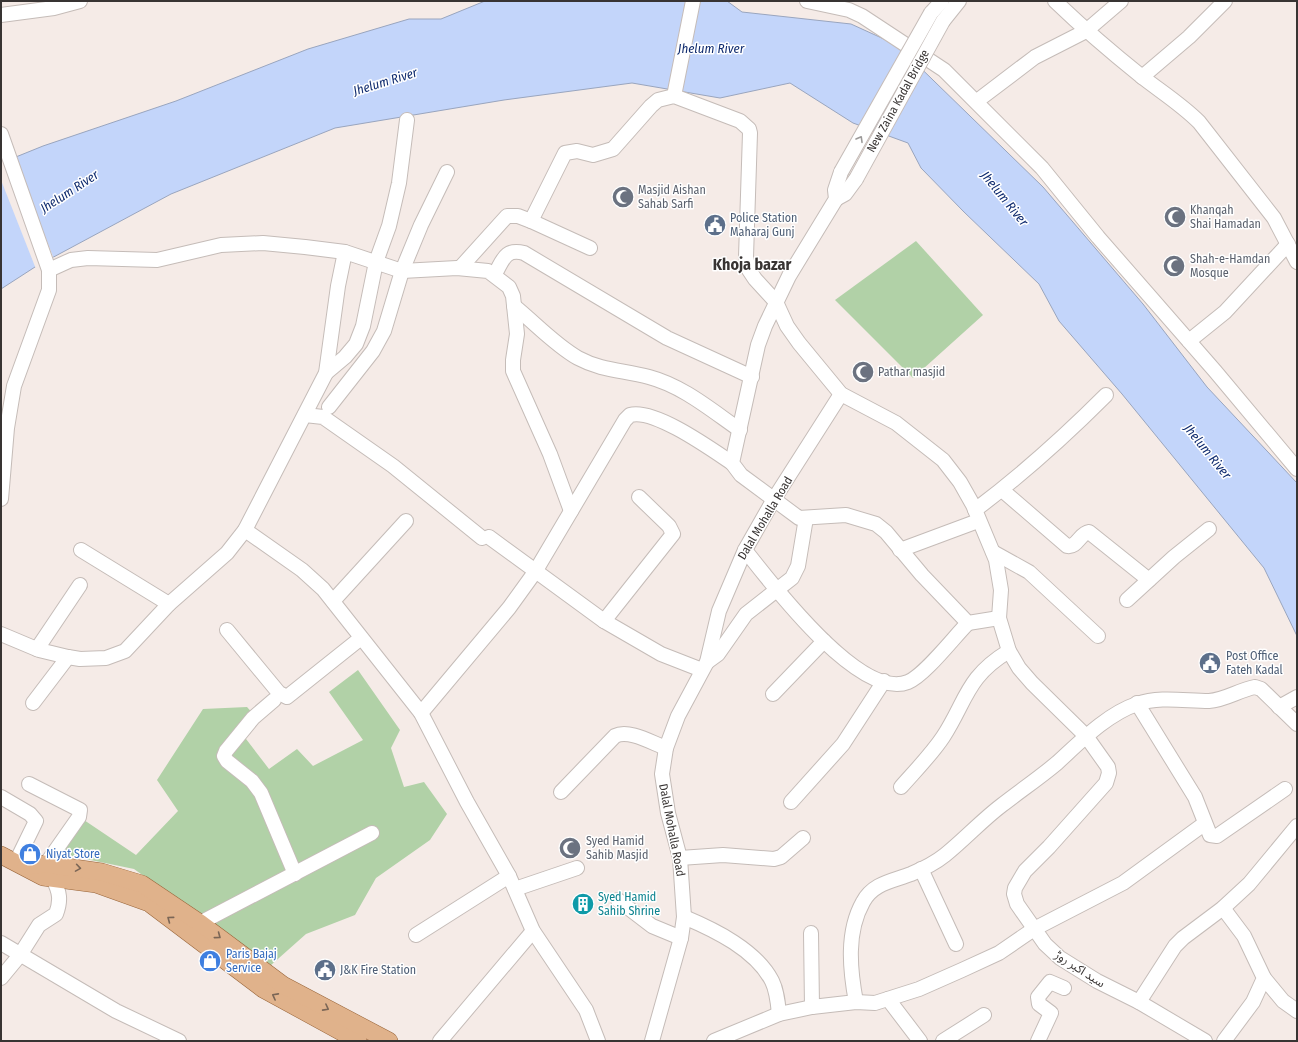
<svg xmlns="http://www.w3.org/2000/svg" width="1298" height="1042" viewBox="0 0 1298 1042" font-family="'Fira Sans Condensed','Noto Sans Arabic',sans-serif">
	<rect width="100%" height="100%" fill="#f5ebe7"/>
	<!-- green -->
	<g fill="#b1d1a7">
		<path d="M916 241 983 315 913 378 835 300Z"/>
		<path d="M358 670 400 730 391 748 404 787 424 782 447 814 430 840 376 878 355 915 306 934 270 966 134 869 52 852 81 818 136 855 178 811 157 780 203 709 247 707 256 717 243 735 269 769 297 749 313 766 363 740 329 692Z"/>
	</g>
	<!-- water -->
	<path fill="#c3d5fa" stroke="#99a5be" d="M485 1H727L742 12 851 24 897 45 1043 187 1143 304 1207 387 1297 483V636L1264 568 1122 394 1059 321 1039 284 964 212 921 168 908 143 853 123 790 83 720 98 632 83 504 100 335 128 171 194 35 267 1 289V163L43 146 176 101 308 49 409 19H441Z"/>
	<!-- pier -->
	<path fill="#f5ebe7" d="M13 156 54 259 36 269 1 180V161Z"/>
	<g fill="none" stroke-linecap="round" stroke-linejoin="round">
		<!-- minor casing -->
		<g stroke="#c5bcb8" stroke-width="16">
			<g id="minor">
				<path d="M807 1 849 10 862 16 944 70 1042 168 1098 237 1215 371 1297 469"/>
				<path d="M1055 1C1082 27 1111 52 1141 76 1160 91 1181 104 1199 122L1274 218 1297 262"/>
				<path d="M931 13 942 1"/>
				<path d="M1 15 54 8 80 1"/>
				<path d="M943 21 959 1"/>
				<path d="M1142 77 1189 37 1225 1"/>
				<path d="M674 96 693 1"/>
				<path d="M977 101 1035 57 1086 31 1121 1"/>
				<path d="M1 134 49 270V290L14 386 7 428 1 499"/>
				<path d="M841 172 835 190 836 199 789 276 765 326 758 345 732 463 741 475 799 518 846 515 876 524 886 532 922 575 968 623 999 618"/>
				<path d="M836 199 845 194 856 179"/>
				<path d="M531 221 590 248"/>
				<path d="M460 268 507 216H518L531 221 565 153 577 151 593 155 613 149 651 106 658 100 674 96 740 121 749 129 750 133 746 257 749 270 755 279 776 302 787 326 799 343 841 394 896 423 943 460 960 482 973 505 996 560 1001 590 999 618 1009 651 1019 668 1032 683 1086 736 1108 767 1109 773 1106 783 1049 847 1025 871 1015 888 1014 894 1017 904 1045 944 1060 958 1097 981 1139 1002 1205 1041"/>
				<path d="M49 270 71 260 88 258 157 260 221 245 263 243 305 247 345 252 402 271 457 268 488 271 509 287 513 296 517 334 513 360V371L550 454 571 511"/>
				<path d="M495 274C503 260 505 248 524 253L667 338 752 377"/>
				<path d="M514 306C535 323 555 345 578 358 602 371 624 370 649 377 683 386 711 410 740 430"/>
				<path d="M1189 341 1225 312 1288 244"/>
				<path d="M326 373 345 357 356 344 363 326 376 262 389 226 399 183 407 120"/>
				<path d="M329 407 373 351 384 331 402 271 421 225 447 172"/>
				<path d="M305 415 323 417 393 466 482 538"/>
				<path d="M1002 490 1067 546C1077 548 1080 533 1089 532L1149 580"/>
				<path d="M975 510C1023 474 1064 437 1106 395"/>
				<path d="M245 530 302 570 323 589 421 713 467 802 509 876 533 931 586 1010 598 1041"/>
				<path d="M489 537 604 621 661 654 702 670"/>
				<path d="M81 550 169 604"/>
				<path d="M745 550C771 583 860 701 908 682 925 675 954 637 968 623"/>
				<path d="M900 550 978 521"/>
				<path d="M993 552 1029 572 1098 636"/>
				<path d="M1127 600 1174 557 1209 529"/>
				<path d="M333 601 406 521"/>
				<path d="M604 621 673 534 669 526 639 497"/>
				<path d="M227 630 279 693 287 697 361 638"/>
				<path d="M1 634 39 650 68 657 80 659 106 658 125 651 169 604 227 553 245 530 326 373 338 286 345 252"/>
				<path d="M37 649 80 585"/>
				<path d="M707 662 718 654 746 614 792 578 798 566 806 518"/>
				<path d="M773 694 824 641"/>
				<path d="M274 700 253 718 226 751 224 756 227 761 252 781 261 793 295 874"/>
				<path d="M33 703 68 657"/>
				<path d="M1137 703 1195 797 1210 835 1217 836 1285 789"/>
				<path d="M1279 707 1297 697"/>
				<path d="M421 713 509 608 535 572 625 420 630 415C654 408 711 449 732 463"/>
				<path d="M29 784 80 810 79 817 46 864"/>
				<path d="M901 787C915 771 931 755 943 737 967 700 966 677 1009 651"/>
				<path d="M561 792 615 736C629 729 652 743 666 748"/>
				<path d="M1 797 30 814 36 821 16 862"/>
				<path d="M791 802 843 744 884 681"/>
				<path d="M680 858 723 855 774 859 781 857 803 838"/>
				<path d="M921 869 956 944"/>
				<path d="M515 889 577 868"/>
				<path d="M618 900 652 926 681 938"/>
				<path d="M1223 908 1244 936 1264 978 1253 1002 1224 1041"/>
				<path d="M684 917C715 930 756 950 772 981 777 991 778 1003 779 1014"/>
				<path d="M200 923 372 833"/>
				<path d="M811 933 812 1007"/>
				<path d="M416 935 509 876"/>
				<path d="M1 943 116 1011 179 1041"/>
				<path d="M1 978 20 955 39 925 56 914C61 901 60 892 53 879"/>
				<path d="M1264 978 1283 1001 1297 1011"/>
				<path d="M888 999 920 1041"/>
				<path d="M856 1002C850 970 846 932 863 902 873 883 893 881 911 874 923 869 935 863 945 855 965 839 982 820 1002 805 1020 791 1039 778 1057 763 1080 742 1107 714 1137 704 1160 696 1185 701 1209 701 1225 700 1239 690 1255 687L1261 689 1297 724"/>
				<path d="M1139 1002 1175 946 1183 938 1223 908 1249 884 1297 826"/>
				<path d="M440 1041 533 931"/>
				<path d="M652 1041 681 938 684 917 680 858 668 813 662 774 666 748 678 716 707 662 719 611 745 550 774 499 841 394"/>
				<path d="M714 1041 779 1014 812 1007 856 1002 875 1003 919 989 962 970 999 953 1034 929 1123 883 1204 824"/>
				<path d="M943 1041 984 1015"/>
				<path d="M1038 1041 1051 1013 1039 1004 1038 997 1050 982 1064 988"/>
			</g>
		</g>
		<!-- major casing -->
		<g stroke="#98653a" stroke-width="18">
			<g id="major">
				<path d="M1 855 43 877 96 884 149 903 263 989 358 1041"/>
				<path d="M26 866 46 864 102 872 142 884 200 923 283 985 389 1041"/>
			</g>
		</g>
		<!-- minor -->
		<use href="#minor" stroke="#fff" stroke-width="14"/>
		<!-- major -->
		<use href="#major" stroke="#e0b28b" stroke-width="17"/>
		<!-- minor-bridge casing -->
		<g stroke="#c5bcb8" stroke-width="16" stroke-linecap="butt">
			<g id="minor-bridge">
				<path d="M841 172 931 13"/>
				<path d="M856 179 943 21"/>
			</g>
		</g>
		<!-- minor-bridge -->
		<use href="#minor-bridge" stroke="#fff" stroke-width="14"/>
	</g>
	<!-- one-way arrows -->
	<defs><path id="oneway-chevron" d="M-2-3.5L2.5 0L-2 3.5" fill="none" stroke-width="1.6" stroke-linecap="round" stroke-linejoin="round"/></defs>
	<use stroke="#9c9a99" href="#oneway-chevron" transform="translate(860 139) rotate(-60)"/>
	<g stroke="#7b6656">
		<use href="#oneway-chevron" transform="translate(78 868) rotate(9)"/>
		<use href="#oneway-chevron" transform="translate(170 919) rotate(-143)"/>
		<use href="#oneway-chevron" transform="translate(218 936) rotate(37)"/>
		<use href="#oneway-chevron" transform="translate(275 996) rotate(-152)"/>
		<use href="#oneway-chevron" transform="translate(326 1008) rotate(28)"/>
	</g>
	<!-- icons -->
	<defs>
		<g id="mosque-disc" transform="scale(1.15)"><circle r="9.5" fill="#6b7280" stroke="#fff"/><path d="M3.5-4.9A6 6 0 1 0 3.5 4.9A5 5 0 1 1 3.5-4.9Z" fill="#fff"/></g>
		<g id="civic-disc" transform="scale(1.15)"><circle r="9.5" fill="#5c6f8a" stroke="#fff"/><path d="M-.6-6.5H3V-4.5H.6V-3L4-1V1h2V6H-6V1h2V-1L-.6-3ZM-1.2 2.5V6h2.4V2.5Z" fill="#fff"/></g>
		<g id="shop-disc" transform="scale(1.15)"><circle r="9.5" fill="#3f7fe0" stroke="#fff"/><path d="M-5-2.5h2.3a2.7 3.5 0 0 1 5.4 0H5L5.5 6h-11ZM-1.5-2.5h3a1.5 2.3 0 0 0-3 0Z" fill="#fff"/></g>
		<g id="building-disc" transform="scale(1.15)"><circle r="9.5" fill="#0f9aa8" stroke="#fff"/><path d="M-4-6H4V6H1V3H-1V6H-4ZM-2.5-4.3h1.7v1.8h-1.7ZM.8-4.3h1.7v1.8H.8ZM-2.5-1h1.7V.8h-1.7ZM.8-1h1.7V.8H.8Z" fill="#fff"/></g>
	</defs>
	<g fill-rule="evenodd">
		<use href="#mosque-disc" x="623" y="197"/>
		<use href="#mosque-disc" x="1175" y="217"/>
		<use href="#civic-disc" x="715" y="225"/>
		<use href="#mosque-disc" x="1174" y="266"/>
		<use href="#mosque-disc" x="863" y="372"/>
		<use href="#civic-disc" x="1210" y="663"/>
		<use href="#mosque-disc" x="570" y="848"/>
		<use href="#shop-disc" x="30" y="854"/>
		<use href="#building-disc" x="583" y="904"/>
		<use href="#shop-disc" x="210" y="961"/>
		<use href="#civic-disc" x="325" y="970"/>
	</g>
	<g text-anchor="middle" stroke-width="3" stroke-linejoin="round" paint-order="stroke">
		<!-- street labels -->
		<g font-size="12" fill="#383433" stroke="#fff">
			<text transform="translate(898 101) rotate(-61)" y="4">New Zaina Kadal Bridge</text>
			<text transform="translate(765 518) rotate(-59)" y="4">Dalal Mohalla Road</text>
			<text transform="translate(672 830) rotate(79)" y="4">Dalal Mohalla Road</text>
			<text transform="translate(1080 969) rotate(33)" y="4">سید اکبر روڑ</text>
		</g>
		<!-- worship labels -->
		<g font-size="12" fill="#5b616d" stroke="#fff" text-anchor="start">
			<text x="638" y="194">Masjid Aishan<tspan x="638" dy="14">Sahab Sarfi</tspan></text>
			<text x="1190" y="214">Khanqah<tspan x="1190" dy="14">Shai Hamadan</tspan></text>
			<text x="1190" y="263">Shah-e-Hamdan<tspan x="1190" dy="14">Mosque</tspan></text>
			<text x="878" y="376">Pathar masjid</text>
			<text x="586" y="845">Syed Hamid<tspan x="586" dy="14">Sahib Masjid</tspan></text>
		</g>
		<!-- service labels -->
		<g font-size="12" fill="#4e5e75" stroke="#fff" text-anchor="start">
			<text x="730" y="222">Police Station<tspan x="730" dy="14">Maharaj Gunj</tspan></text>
			<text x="1226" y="660">Post Office<tspan x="1226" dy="14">Fateh Kadal</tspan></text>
			<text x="340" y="974">J&amp;K Fire Station</text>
		</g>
		<!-- shop labels -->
		<g font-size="12" fill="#366cbe" stroke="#fff" text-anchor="start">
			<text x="46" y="858">Niyat Store</text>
			<text x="226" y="958">Paris Bajaj<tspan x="226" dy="14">Service</tspan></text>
		</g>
		<!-- culture labels -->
		<g font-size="12" fill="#0d838f" stroke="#fff" text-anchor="start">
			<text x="598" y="901">Syed Hamid<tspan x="598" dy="14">Sahib Shrine</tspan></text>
		</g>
		<!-- water labels -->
		<g font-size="13" font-style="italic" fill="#102c6f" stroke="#fff">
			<text x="711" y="53">Jhelum River</text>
			<text transform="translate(385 81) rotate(-17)" y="5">Jhelum River</text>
			<text transform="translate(69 191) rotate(-33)" y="5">Jhelum River</text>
			<text transform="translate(1005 198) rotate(51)" y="5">Jhelum River</text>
			<text transform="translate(1208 451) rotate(51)" y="5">Jhelum River</text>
		</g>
		<!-- district labels -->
		<g font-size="16" font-weight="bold" fill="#383433" stroke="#fff">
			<text x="752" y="270">Khoja bazar</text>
		</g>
	</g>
	<!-- border -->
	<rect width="1298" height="1042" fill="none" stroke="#383433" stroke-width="4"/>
</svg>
